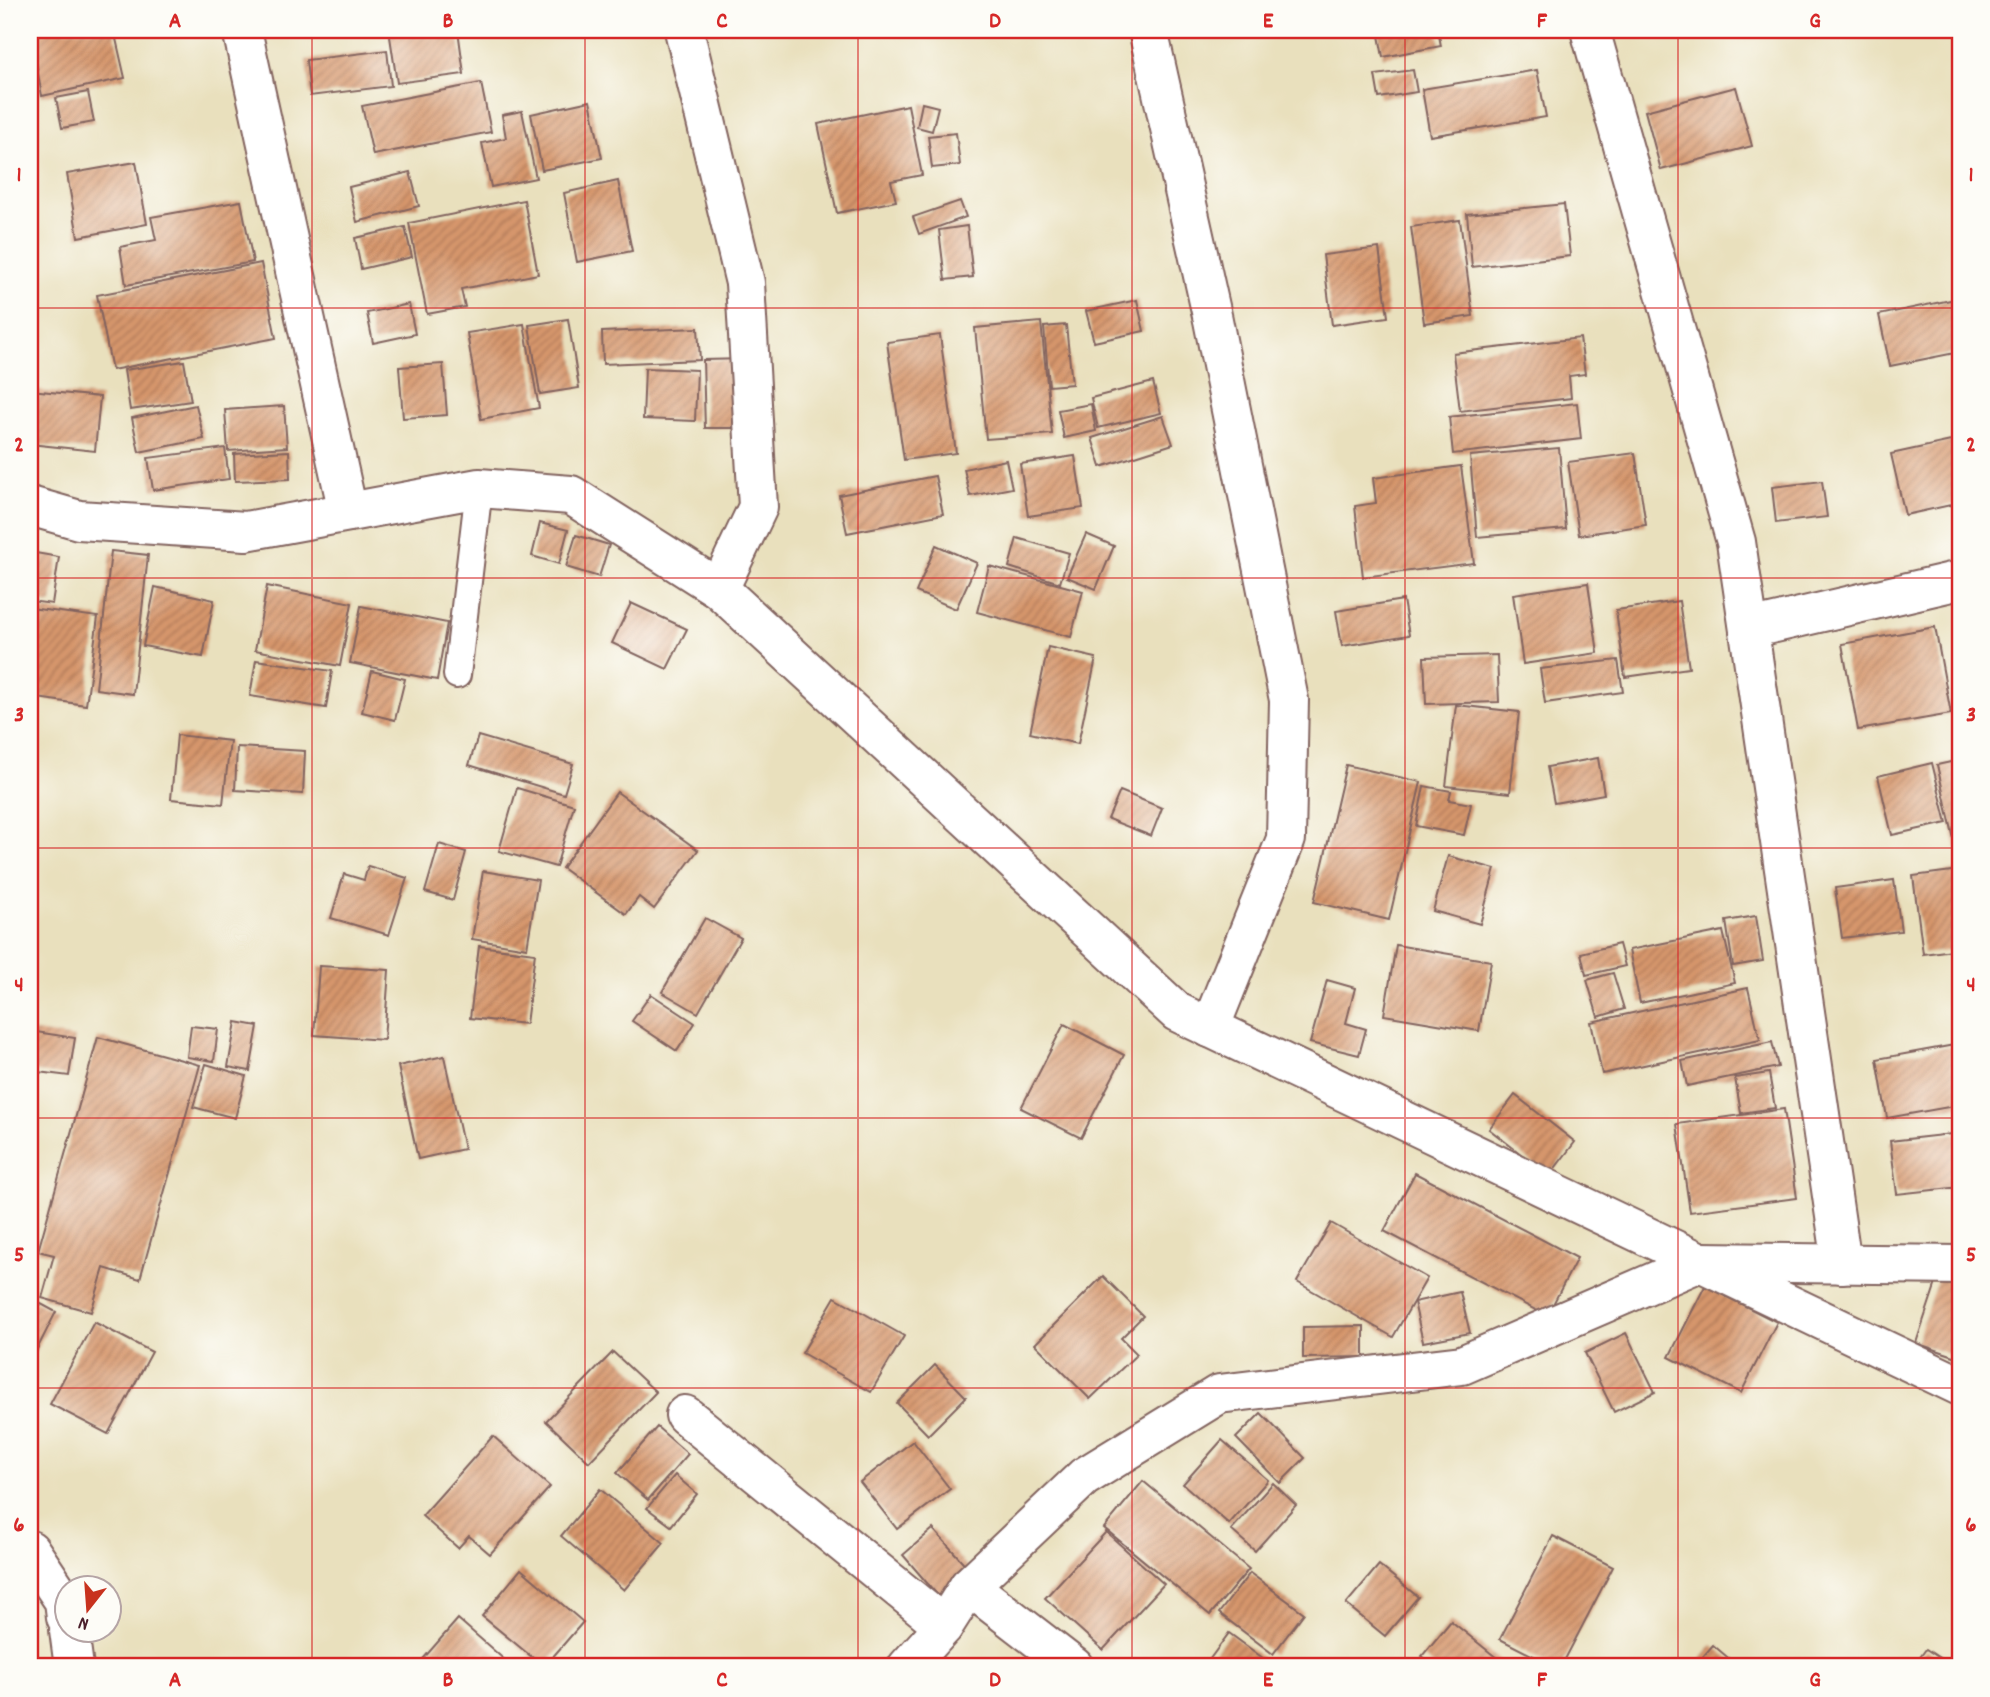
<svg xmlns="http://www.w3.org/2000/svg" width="1990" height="1697" viewBox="0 0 1990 1697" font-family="Dekko,sans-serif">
	<defs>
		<pattern id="building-hatch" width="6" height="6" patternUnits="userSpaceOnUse" patternTransform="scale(1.75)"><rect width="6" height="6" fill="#d6966c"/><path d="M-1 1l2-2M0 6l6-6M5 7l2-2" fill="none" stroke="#b07a59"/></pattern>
	</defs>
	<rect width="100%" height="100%" fill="#fdfcf7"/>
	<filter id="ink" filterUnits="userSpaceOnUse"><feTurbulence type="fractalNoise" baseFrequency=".0143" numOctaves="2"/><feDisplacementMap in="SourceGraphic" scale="14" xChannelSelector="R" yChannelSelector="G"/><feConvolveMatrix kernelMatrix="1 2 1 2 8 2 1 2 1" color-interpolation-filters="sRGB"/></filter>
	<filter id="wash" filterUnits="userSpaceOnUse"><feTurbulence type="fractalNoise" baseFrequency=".00686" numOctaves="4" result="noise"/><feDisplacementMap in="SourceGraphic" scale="28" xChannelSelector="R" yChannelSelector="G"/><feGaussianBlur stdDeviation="1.57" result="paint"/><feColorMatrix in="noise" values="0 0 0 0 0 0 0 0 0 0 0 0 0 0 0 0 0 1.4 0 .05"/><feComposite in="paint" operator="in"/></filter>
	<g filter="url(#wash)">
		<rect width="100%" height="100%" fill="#e9e0bd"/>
		<g id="blocks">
			<!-- building -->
			<g fill="url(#building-hatch)">
				<path d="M30 30H114L125 78 42 96Z"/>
				<path d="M389 30H458L464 74 397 83Z"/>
				<path d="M1378 30H1438L1441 46 1383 57Z"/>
				<path d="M387 50 391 86 310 96 306 60Z"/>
				<path d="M1413 70 1417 92 1379 98 1375 75Z"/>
				<path d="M1537 70 1546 117 1430 136 1422 89Z"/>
				<path d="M481 83 491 132 373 155 362 106Z"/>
				<path d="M1736 87 1752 146 1661 170 1645 111Z"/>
				<path d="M88 92 94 122 62 128 56 98Z"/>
				<path d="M590 101 602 158 542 170 531 114Z"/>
				<path d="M922 103 938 107 932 131 917 127Z"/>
				<path d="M908 105 922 175 891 181 896 201 837 213 818 124Z"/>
				<path d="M522 111 536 178 491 187 482 143 506 138 502 115Z"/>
				<path d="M956 133 960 165 932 168 928 136Z"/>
				<path d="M136 162 147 224 78 237 67 174Z"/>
				<path d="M410 172 419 206 357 222 349 187Z"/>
				<path d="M618 181 632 251 577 262 564 193Z"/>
				<path d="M524 200 538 274 461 289 465 307 427 314 409 223Z"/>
				<path d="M241 201 253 262 126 285 120 247 156 240 151 217Z"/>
				<path d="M960 201 966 217 919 234 913 217Z"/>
				<path d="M1564 204 1570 256 1472 267 1467 214Z"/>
				<path d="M1460 220 1473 316 1424 323 1411 227Z"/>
				<path d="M967 226 973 277 945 280 939 230Z"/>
				<path d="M405 227 412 257 361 269 355 238Z"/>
				<path d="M1379 248 1388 317 1332 325 1323 255Z"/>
				<path d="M261 263 276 338 112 370 97 295Z"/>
				<path d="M1960 298V352L1890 366 1879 315Z"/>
				<path d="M1137 300 1144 331 1094 342 1086 311Z"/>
				<path d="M409 304 415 334 373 343 367 313Z"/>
				<path d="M568 319 579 388 540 394 529 325Z"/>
				<path d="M1041 322 1052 434 986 439 975 328Z"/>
				<path d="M524 324 539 408 481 419 467 333Z"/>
				<path d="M1066 325 1072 384 1049 386 1044 327Z"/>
				<path d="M698 328 700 360 603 364 602 332Z"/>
				<path d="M940 335 956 453 904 460 887 342Z"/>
				<path d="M1580 338 1585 374 1569 376 1571 398 1460 411 1453 353Z"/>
				<path d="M746 359 747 428H705L703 360Z"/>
				<path d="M184 361 191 401 130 410 124 370Z"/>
				<path d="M443 364 447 415 403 418 399 367Z"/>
				<path d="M645 368 697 370 695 421 643 419Z"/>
				<path d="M1153 382 1161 413 1098 428 1091 398Z"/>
				<path d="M30 390 100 397 95 451 30 444Z"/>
				<path d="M1577 403 1581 439 1453 454 1449 417Z"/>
				<path d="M1091 404 1096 431 1064 438 1058 410Z"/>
				<path d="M196 405 204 439 139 452 132 418Z"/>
				<path d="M284 406 287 447 228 451 225 410Z"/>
				<path d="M1163 416 1173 444 1101 467 1092 438Z"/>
				<path d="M1960 439V503L1905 515 1891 454Z"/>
				<path d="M225 448 229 479 153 490 148 458Z"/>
				<path d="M1559 448 1566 529 1477 537 1470 456Z"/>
				<path d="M289 451 290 479 235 481 234 454Z"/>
				<path d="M1635 453 1646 525 1579 535 1568 462Z"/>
				<path d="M1075 456 1083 508 1028 516 1020 464Z"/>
				<path d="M1006 460 1012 488 970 496 964 469Z"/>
				<path d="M1461 466 1474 563 1363 577 1355 506 1376 503 1373 478Z"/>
				<path d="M935 476 943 514 847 533 839 495Z"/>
				<path d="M1822 481 1827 517 1776 523 1772 487Z"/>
				<path d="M540 523 568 530 559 564 532 556Z"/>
				<path d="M1086 534 1114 546 1096 589 1067 577Z"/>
				<path d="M576 535 609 545 599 577 566 567Z"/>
				<path d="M1017 538 1069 553 1060 583 1009 567Z"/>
				<path d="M936 545 977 563 956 609 916 592Z"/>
				<path d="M111 551 148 555 133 694 96 689Z"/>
				<path d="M30 552 59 557 52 604 30 601Z"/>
				<path d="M989 566 1083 591 1071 637 977 612Z"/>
				<path d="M1588 583 1598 653 1523 664 1513 594Z"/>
				<path d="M267 586 352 603 340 666 255 650Z"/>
				<path d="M155 587 214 600 203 657 143 646Z"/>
				<path d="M1403 600 1409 635 1342 646 1336 611Z"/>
				<path d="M1679 601 1689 668 1625 677 1616 610Z"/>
				<path d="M631 603 687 629 667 669 612 643Z"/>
				<path d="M361 606 447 623 437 680 350 663Z"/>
				<path d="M30 608 98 617 86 705 30 697Z"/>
				<path d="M1935 627 1951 714 1858 730 1842 644Z"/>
				<path d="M1048 647 1096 658 1078 744 1030 733Z"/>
				<path d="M1497 655 1499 702 1426 704 1424 657Z"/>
				<path d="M256 660 332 671 326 708 250 696Z"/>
				<path d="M1618 660 1623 692 1545 703 1540 669Z"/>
				<path d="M372 671 405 679 395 720 362 712Z"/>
				<path d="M1456 705 1519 712 1510 793 1446 786Z"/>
				<path d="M177 735 230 741 223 804 171 799Z"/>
				<path d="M478 736 573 764 564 794 469 765Z"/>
				<path d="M237 747 305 751 303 794 235 790Z"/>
				<path d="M1598 758 1604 794 1554 803 1547 767Z"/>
				<path d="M1960 760V847L1956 848 1937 765Z"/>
				<path d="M1932 763 1947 823 1892 835 1878 776Z"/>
				<path d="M1346 765 1421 782 1389 920 1314 902Z"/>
				<path d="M1424 786 1451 791 1449 800 1471 804 1464 835 1416 826Z"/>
				<path d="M517 788 574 805 556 867 499 851Z"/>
				<path d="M1120 791 1162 808 1151 836 1108 819Z"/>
				<path d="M617 792 698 850 654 909 639 897 626 914 562 868Z"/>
				<path d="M439 844 466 852 453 900 425 892Z"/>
				<path d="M1448 856 1495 869 1480 924 1433 911Z"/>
				<path d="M368 866 407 878 389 935 331 918 344 874 364 880Z"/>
				<path d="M1960 870V949L1923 954 1913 876Z"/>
				<path d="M483 871 538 880 527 948 472 939Z"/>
				<path d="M1894 880 1901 931 1842 938 1835 888Z"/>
				<path d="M1756 916 1763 961 1733 966 1726 921Z"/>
				<path d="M705 918 741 938 698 1013 662 992Z"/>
				<path d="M1723 931 1735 983 1640 1003 1629 950Z"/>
				<path d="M1619 944 1625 966 1586 975 1581 953Z"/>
				<path d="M1396 945 1491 961 1479 1031 1384 1015Z"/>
				<path d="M479 946 535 953 526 1024 470 1018Z"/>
				<path d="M319 966 389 970 384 1040 314 1035Z"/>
				<path d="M1613 973 1624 1009 1598 1017 1587 980Z"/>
				<path d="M1327 980 1355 988 1346 1023 1366 1029 1359 1055 1310 1043Z"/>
				<path d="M1748 988 1760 1040 1602 1074 1591 1022Z"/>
				<path d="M651 994 695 1023 677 1051 632 1021Z"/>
				<path d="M236 1022 258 1026 250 1071 228 1067Z"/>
				<path d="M1064 1024 1124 1055 1081 1138 1021 1108Z"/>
				<path d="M191 1026 218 1029 214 1061 187 1057Z"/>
				<path d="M30 1031 75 1038 69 1076 30 1071Z"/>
				<path d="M98 1037 200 1065 140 1279 104 1268 91 1312 42 1298 54 1255 38 1251Z"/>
				<path d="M1772 1042 1778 1067 1687 1086 1682 1061Z"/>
				<path d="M1960 1044V1105L1887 1118 1877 1059Z"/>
				<path d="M444 1056 464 1149 418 1159 398 1066Z"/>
				<path d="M206 1064 246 1076 235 1118 193 1107Z"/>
				<path d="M1769 1073 1775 1108 1741 1113 1735 1078Z"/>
				<path d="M1515 1095 1575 1142 1549 1176 1489 1129Z"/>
				<path d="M1784 1109 1797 1198 1690 1212 1677 1124Z"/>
				<path d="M1960 1133V1187L1897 1194 1890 1141Z"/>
				<path d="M1415 1173 1577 1258 1547 1316 1384 1231Z"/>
				<path d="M1331 1223 1427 1278 1393 1337 1297 1282Z"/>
				<path d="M1103 1276 1143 1316 1121 1338 1137 1354 1090 1399 1035 1344Z"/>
				<path d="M1938 1277 1960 1284V1358L1916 1343Z"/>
				<path d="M1705 1286 1777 1322 1741 1393 1669 1357Z"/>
				<path d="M1460 1292 1470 1333 1423 1342 1414 1302Z"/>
				<path d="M835 1297 904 1336 871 1392 802 1353Z"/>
				<path d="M30 1298 56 1312 30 1363Z"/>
				<path d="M94 1322 152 1352 108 1434 50 1404Z"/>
				<path d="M1364 1326V1357L1303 1358V1327Z"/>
				<path d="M1626 1333 1655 1392 1614 1412 1585 1353Z"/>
				<path d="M613 1352 656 1392 589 1462 546 1421Z"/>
				<path d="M935 1365 966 1397 928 1435 897 1403Z"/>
				<path d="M1261 1413 1305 1458 1280 1483 1236 1438Z"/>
				<path d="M657 1427 688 1454 648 1500 617 1473Z"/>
				<path d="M493 1436 550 1487 490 1554 469 1536 458 1548 422 1516Z"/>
				<path d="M1222 1440 1268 1480 1229 1524 1183 1484Z"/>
				<path d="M913 1441 950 1489 897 1529 860 1482Z"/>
				<path d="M675 1475 697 1494 671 1526 647 1508Z"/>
				<path d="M1143 1481 1249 1569 1210 1615 1104 1528Z"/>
				<path d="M1273 1483 1296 1505 1255 1551 1231 1530Z"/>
				<path d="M600 1489 664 1543 624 1590 561 1536Z"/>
				<path d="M933 1529 971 1571 940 1598 903 1555Z"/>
				<path d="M1106 1532 1164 1584 1103 1650 1045 1598Z"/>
				<path d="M1553 1536 1613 1567 1561 1667H1555L1500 1639Z"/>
				<path d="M1379 1565 1418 1597 1385 1636 1346 1604Z"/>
				<path d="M521 1569 583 1622 544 1667 482 1616Z"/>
				<path d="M1250 1573 1304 1613 1273 1654 1219 1613Z"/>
				<path d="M458 1619 507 1662 502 1667H416Z"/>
				<path d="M1451 1621 1508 1667H1436L1422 1656Z"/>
				<path d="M1229 1633 1275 1667H1204Z"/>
				<path d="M1713 1645 1739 1667H1694Z"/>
				<path d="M1926 1649 1953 1667H1913Z"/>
			</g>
		</g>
	</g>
	<g filter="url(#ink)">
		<use href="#blocks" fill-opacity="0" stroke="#82635e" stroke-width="2"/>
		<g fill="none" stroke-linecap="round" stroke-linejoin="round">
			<!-- lane casing -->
			<g stroke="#82635e" stroke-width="30">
				<path id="lane" d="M457 675 479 488"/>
			</g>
			<!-- street casing -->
			<g stroke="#82635e" stroke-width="42">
				<g id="street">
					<path d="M242 30 348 512"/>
					<path d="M684 30 745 283 758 507 719 589"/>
					<path d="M1148 30 1213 320 1289 700 1286 839 1210 1028"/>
					<path d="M1590 30 1736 542 1842 1264"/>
					<path d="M30 506 79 520 246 531 479 488 571 495 719 589 1177 1012 1960 1386"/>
					<path d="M1749 629 1960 580"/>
					<path d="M685 1415 936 1619 943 1627"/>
					<path d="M30 1550 64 1601 66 1617"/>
					<path d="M969 1586 1074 1667"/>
					<path d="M69 1630 74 1667"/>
					<path d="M907 1667 943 1627 969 1586 1084 1477 1219 1394 1462 1365 1700 1262 1960 1265"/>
				</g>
			</g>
			<!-- lane -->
			<use href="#lane" stroke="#fff" stroke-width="26"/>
			<!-- street -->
			<use href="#street" stroke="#fff" stroke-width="38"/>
		</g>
	</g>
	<!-- grid -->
	<path fill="none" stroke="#d62828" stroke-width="2" stroke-opacity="0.55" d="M312 30V1667M585 30V1667M858 30V1667M1132 30V1667M1405 30V1667M1678 30V1667M30 308H1960M30 578H1960M30 848H1960M30 1118H1960M30 1388H1960"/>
	<!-- margin -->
	<rect width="1990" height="1697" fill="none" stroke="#fdfcf7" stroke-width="77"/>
	<!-- north arrow -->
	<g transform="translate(88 1609) rotate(197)"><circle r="33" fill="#fdfcf7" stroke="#b5a4a5" stroke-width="2"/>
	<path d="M0-5L12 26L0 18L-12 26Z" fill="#c8321e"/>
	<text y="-10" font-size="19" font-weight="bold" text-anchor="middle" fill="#4a1f2b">N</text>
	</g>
	<rect x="38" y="38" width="1914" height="1620" fill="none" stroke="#d62828" stroke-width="2.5"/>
	<g font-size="23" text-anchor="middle" font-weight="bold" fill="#d62828">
		<text x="175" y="27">A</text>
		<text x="448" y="27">B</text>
		<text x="722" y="27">C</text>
		<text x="995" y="27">D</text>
		<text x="1268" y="27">E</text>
		<text x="1542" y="27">F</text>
		<text x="1815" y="27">G</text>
		<text x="19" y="181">1</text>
		<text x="1971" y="181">1</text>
		<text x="19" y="451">2</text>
		<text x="1971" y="451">2</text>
		<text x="19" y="721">3</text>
		<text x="1971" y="721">3</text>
		<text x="19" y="991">4</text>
		<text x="1971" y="991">4</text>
		<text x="19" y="1261">5</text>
		<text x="1971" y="1261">5</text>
		<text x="19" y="1531">6</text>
		<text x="1971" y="1531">6</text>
		<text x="175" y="1686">A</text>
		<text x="448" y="1686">B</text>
		<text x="722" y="1686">C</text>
		<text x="995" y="1686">D</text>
		<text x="1268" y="1686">E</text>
		<text x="1542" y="1686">F</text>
		<text x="1815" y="1686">G</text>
	</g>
</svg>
